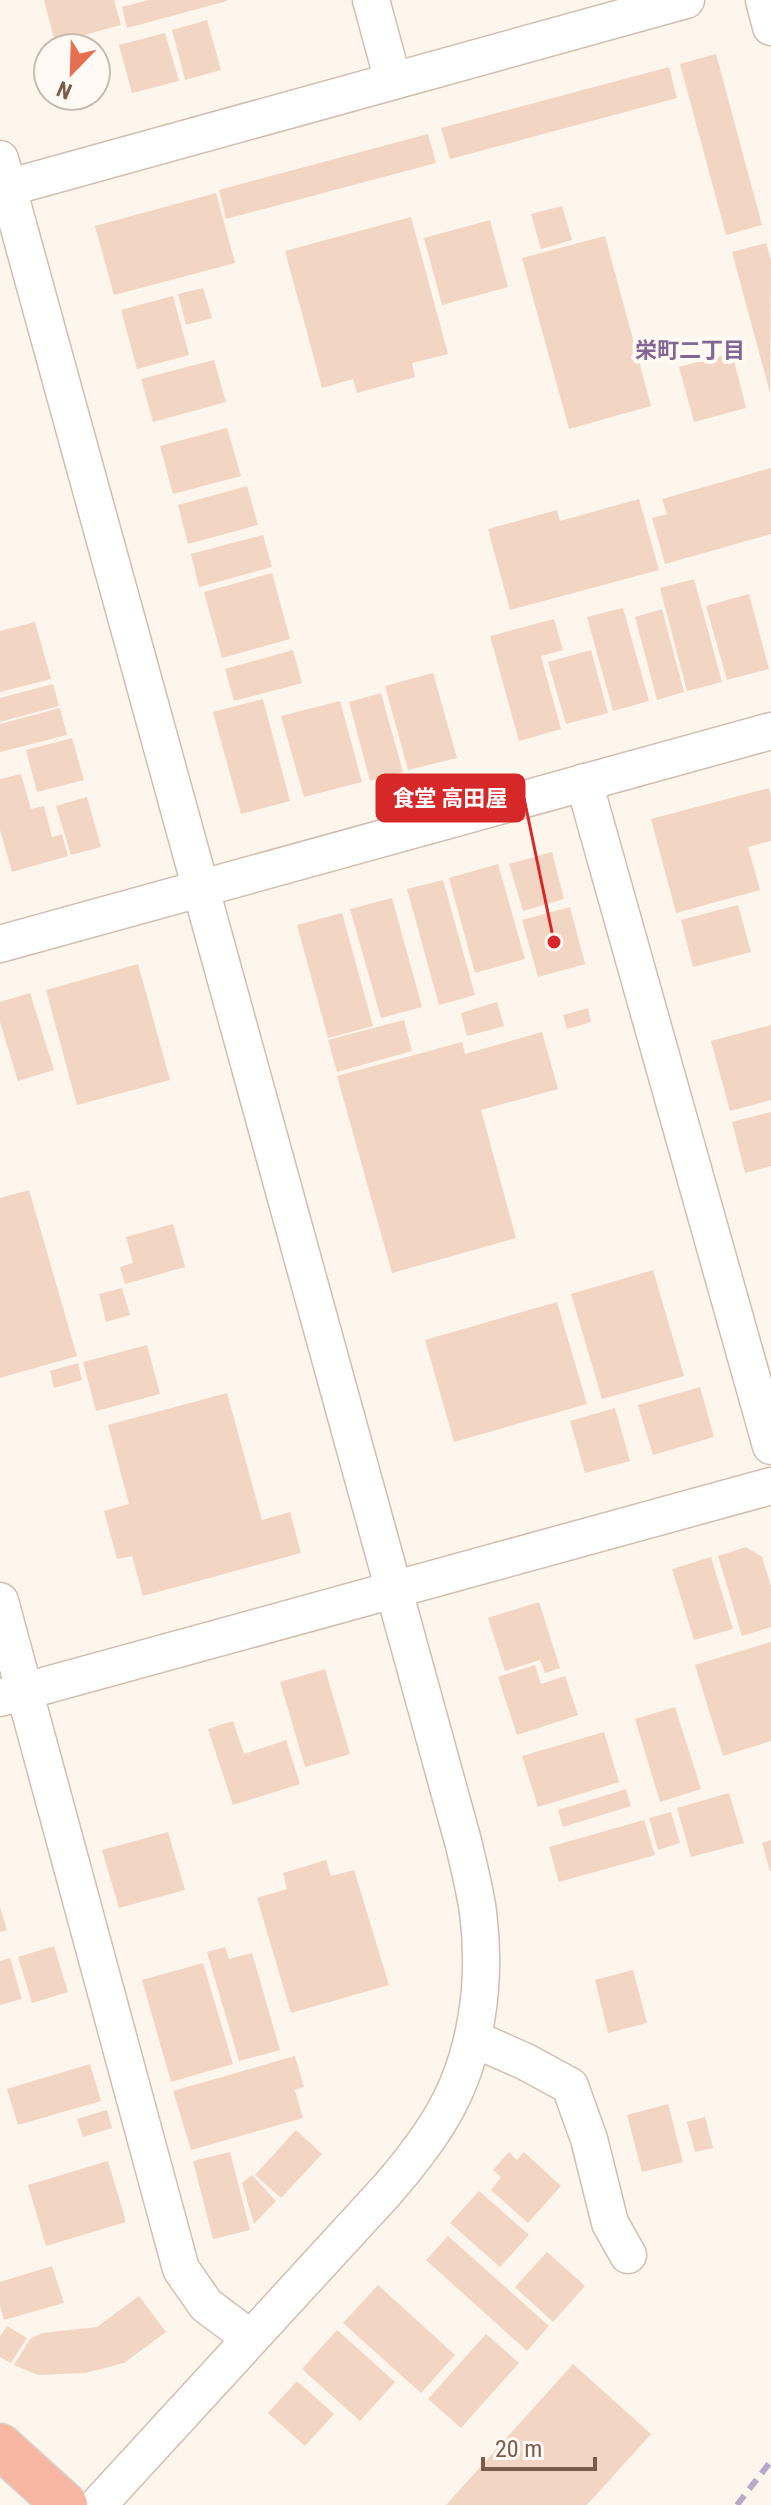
<svg xmlns="http://www.w3.org/2000/svg" width="771" height="2505" viewBox="0 0 771 2505" font-family="'Roboto Condensed','Noto Sans JP',sans-serif">
	<rect width="100%" height="100%" fill="#fdf6ec"/>
	<!-- building -->
	<g fill="#f3d5c3">
		<path d="M44 0H114L121 25 55 43Z"/>
		<path d="M149 0H227V1L127 28 122 7Z"/>
		<path d="M207 20 221 70 185 80 172 30Z"/>
		<path d="M165 33 179 81 132 93 119 45Z"/>
		<path d="M716 54 762 225 726 235 680 64Z"/>
		<path d="M669 67 677 98 450 159 441 128Z"/>
		<path d="M428 134 436 163 226 219 219 190Z"/>
		<path d="M216 193 235 263 114 295 95 226Z"/>
		<path d="M562 206 572 240 541 249 531 214Z"/>
		<path d="M411 217 448 354 412 363 415 377 357 393 353 379 322 388 285 251Z"/>
		<path d="M490 220 508 287 442 305 424 238Z"/>
		<path d="M605 236 651 406 569 429 522 258Z"/>
		<path d="M766 243 771 260 770 393 732 252Z"/>
		<path d="M203 288 212 318 186 325 178 294Z"/>
		<path d="M173 296 189 355 137 369 121 310Z"/>
		<path d="M732 353 746 408 694 422 679 367Z"/>
		<path d="M214 360 226 402 153 422 141 379Z"/>
		<path d="M227 428 241 476 173 494 160 446Z"/>
		<path d="M771 468V534L665 564 652 518 667 514 662 499Z"/>
		<path d="M247 486 258 525 188 544 178 505Z"/>
		<path d="M639 499 659 570 510 610 488 529 557 510 560 521Z"/>
		<path d="M263 535 272 567 199 587 191 554Z"/>
		<path d="M272 573 290 639 222 658 204 592Z"/>
		<path d="M694 579 722 682 687 691 660 588Z"/>
		<path d="M749 594 769 669 727 680 706 606Z"/>
		<path d="M623 608 649 701 613 711 587 617Z"/>
		<path d="M662 609 684 692 657 700 635 617Z"/>
		<path d="M554 619 563 650 541 656 561 729 519 741 490 636Z"/>
		<path d="M35 622 51 679 0 692V631Z"/>
		<path d="M293 650 302 683 234 701 225 669Z"/>
		<path d="M591 650 608 713 566 724 548 662Z"/>
		<path d="M433 673 457 758 408 770 385 686Z"/>
		<path d="M53 684 59 706 0 722V698Z"/>
		<path d="M381 693 403 772 370 781 349 702Z"/>
		<path d="M263 699 290 801 241 814 213 712Z"/>
		<path d="M340 701 362 782 304 797 281 716Z"/>
		<path d="M60 708 67 735 0 752V724Z"/>
		<path d="M72 738 84 780 37 792 26 750Z"/>
		<path d="M21 774 31 809 44 806 52 837 62 834 68 856 12 872 0 830V779Z"/>
		<path d="M769 788 771 797V841L748 847 760 890 676 913 651 819Z"/>
		<path d="M87 797 101 847 71 855 56 806Z"/>
		<path d="M552 852 564 899 523 911 509 864Z"/>
		<path d="M498 864 525 959 475 973 449 878Z"/>
		<path d="M443 880 475 995 439 1005 407 889Z"/>
		<path d="M392 898 422 1007 381 1018 350 909Z"/>
		<path d="M738 905 751 952 693 967 681 920Z"/>
		<path d="M570 907 585 964 538 977 522 920Z"/>
		<path d="M342 913 373 1026 328 1038 297 925Z"/>
		<path d="M138 964 170 1080 77 1105 46 990Z"/>
		<path d="M30 993 54 1070 18 1081 0 1022V1002Z"/>
		<path d="M497 1002 504 1026 467 1036 461 1013Z"/>
		<path d="M588 1008 591 1022 567 1029 563 1015Z"/>
		<path d="M404 1020 412 1051 337 1072 328 1040Z"/>
		<path d="M771 1025V1100L730 1111 711 1041Z"/>
		<path d="M542 1032 558 1089 481 1110 516 1238 392 1273 337 1076 462 1042 465 1054Z"/>
		<path d="M771 1112V1166L745 1173 732 1122Z"/>
		<path d="M29 1190 77 1356 0 1378V1198Z"/>
		<path d="M173 1224 185 1267 125 1284 120 1267 133 1263 126 1237Z"/>
		<path d="M653 1270 684 1376 602 1399 571 1294Z"/>
		<path d="M122 1288 130 1315 106 1322 99 1294Z"/>
		<path d="M557 1302 587 1404 454 1442 425 1340Z"/>
		<path d="M147 1345 160 1394 96 1411 83 1362Z"/>
		<path d="M78 1363 82 1380 54 1388 50 1371Z"/>
		<path d="M700 1387 714 1437 653 1455 638 1405Z"/>
		<path d="M227 1393 262 1520 290 1512 301 1553 143 1596 132 1556 117 1559 104 1511 129 1504 108 1425Z"/>
		<path d="M615 1408 630 1461 585 1473 570 1421Z"/>
		<path d="M746 1547 762 1557 771 1586V1627L742 1636 718 1556Z"/>
		<path d="M711 1557 733 1629 694 1640 672 1569Z"/>
		<path d="M539 1602 560 1668 545 1673 540 1660 505 1671 488 1618Z"/>
		<path d="M771 1642V1741L723 1756 695 1665Z"/>
		<path d="M535 1665 541 1684 565 1676 578 1715 517 1735 498 1677Z"/>
		<path d="M325 1669 350 1754 305 1767 280 1682Z"/>
		<path d="M675 1707 701 1789 660 1802 635 1719Z"/>
		<path d="M233 1721 244 1754 286 1740 300 1784 233 1805 208 1729Z"/>
		<path d="M604 1732 619 1782 538 1807 522 1756Z"/>
		<path d="M626 1789 631 1806 563 1827 558 1810Z"/>
		<path d="M729 1793 744 1843 691 1857 677 1808Z"/>
		<path d="M671 1812 680 1843 658 1850 649 1818Z"/>
		<path d="M644 1820 655 1855 559 1882 549 1847Z"/>
		<path d="M168 1832 185 1890 119 1908 102 1850Z"/>
		<path d="M771 1840V1871H770L762 1843Z"/>
		<path d="M326 1860 331 1876 354 1870 389 1985 291 2013 257 1898 287 1889 283 1873Z"/>
		<path d="M0 1907 7 1930 0 1932Z"/>
		<path d="M54 1946 68 1992 32 2003 18 1957Z"/>
		<path d="M225 1947 229 1959 252 1953 280 2050 239 2061 207 1952Z"/>
		<path d="M10 1958 22 1999 0 2005V1961Z"/>
		<path d="M203 1963 233 2064 171 2082 142 1980Z"/>
		<path d="M633 1970 647 2023 608 2033 595 1980Z"/>
		<path d="M295 2056 304 2087 295 2090 303 2118 191 2150 173 2091Z"/>
		<path d="M90 2064 101 2101 18 2125 7 2089Z"/>
		<path d="M668 2104 683 2162 642 2172 627 2115Z"/>
		<path d="M107 2110 112 2128 83 2137 77 2119Z"/>
		<path d="M705 2117 713 2148 695 2152 687 2122Z"/>
		<path d="M296 2130 322 2154 281 2198 255 2175Z"/>
		<path d="M230 2152 250 2230 213 2239 193 2161Z"/>
		<path d="M509 2152 517 2160 524 2152 561 2186 528 2223 491 2190 501 2177 493 2170Z"/>
		<path d="M108 2161 126 2222 46 2246 28 2185Z"/>
		<path d="M252 2175 276 2201 254 2224 242 2183Z"/>
		<path d="M479 2191 529 2235 500 2267 450 2223Z"/>
		<path d="M448 2236 549 2326 527 2351 426 2260Z"/>
		<path d="M547 2252 585 2286 553 2322 515 2287Z"/>
		<path d="M52 2266 64 2303 4 2320 0 2306V2282Z"/>
		<path d="M378 2285 455 2355 421 2393 343 2323Z"/>
		<path d="M139 2296 166 2332 124 2363 85 2373 38 2375 14 2365 30 2339 42 2333 97 2327Z"/>
		<path d="M7 2326 27 2338 11 2363 0 2357V2337Z"/>
		<path d="M337 2330 395 2382 360 2421 302 2369Z"/>
		<path d="M486 2334 519 2363 461 2428 428 2399Z"/>
		<path d="M573 2364 651 2434 587 2505H446Z"/>
		<path d="M297 2381 334 2414 305 2446 268 2413Z"/>
	</g>
	<g fill="none" stroke-linecap="round" stroke-linejoin="round">
		<!-- minor casing -->
		<g stroke="#d1beb0" stroke-width="39">
			<g id="minor">
				<path d="M371 0 393 81"/>
				<path d="M764 0 771 27"/>
				<path d="M0 159 464 1845C469 1867 475 1890 478 1912 487 1982 477 2060 439 2121 424 2146 406 2168 387 2190L98 2505"/>
				<path d="M0 190 686 0"/>
				<path d="M584 782 771 1446"/>
				<path d="M0 944 771 731"/>
				<path d="M0 1601 181 2269 206 2305 250 2338"/>
				<path d="M0 1698 771 1486"/>
				<path d="M474 2039 526 2062 570 2086 589 2139 610 2223 628 2255"/>
			</g>
		</g>
		<!-- highway casing -->
		<g stroke="#dad1cd" stroke-width="47">
			<path id="highway" d="M0 2446 65 2505"/>
		</g>
		<!-- minor -->
		<use href="#minor" stroke="#fff" stroke-width="36"/>
		<!-- highway -->
		<use href="#highway" stroke="#f7b7a3" stroke-width="44"/>
		<!-- rail -->
		<path stroke="#b9a8c9" stroke-width="6" stroke-dasharray="12 8" stroke-linecap="butt" d="M737 2505 771 2461"/>
	</g>
	<g text-anchor="middle" stroke-width="8" stroke-linejoin="round" paint-order="stroke">
		<!-- neighbourhood labels -->
		<g font-size="22" font-weight="bold" fill="#846695" stroke="#fffaf3">
			<text x="690" y="358">栄町二丁目</text>
		</g>
	</g>
	<!-- callouts -->
	<path fill="none" stroke="#d62828" stroke-width="3" d="M554 942L524 798"/>
	<circle fill="#d62828" stroke="#fffaf3" stroke-width="3" cx="554" cy="942" r="8"/>
	<rect fill="#d62828" stroke="#d62828" stroke-width="3" x="377" y="775" width="147" height="46" rx="8"/>
	<g font-size="22" text-anchor="middle" font-weight="bold" fill="#fff">
		<text x="450" y="806">食堂 高田屋</text>
	</g>
	<!-- north arrow -->
	<g transform="translate(72 72) rotate(203)"><circle r="38" fill="#fffaf3" stroke="#cabbb1" stroke-width="2"/>
	<path d="M0-6L14 30L0 20L-14 30Z" fill="#e76f51"/>
	<text y="-12" font-size="22" font-weight="bold" text-anchor="middle" fill="#7a5c4d">N</text>
	</g>
	<!-- scale -->
	<path d="M483 2457v12h112v-12" fill="none" stroke="#7a5c4d" stroke-width="4"/>
	<text x="495" y="2457" font-size="24" fill="#7a5c4d" stroke="#fffaf3" stroke-width="6" paint-order="stroke">20 m</text>
</svg>
